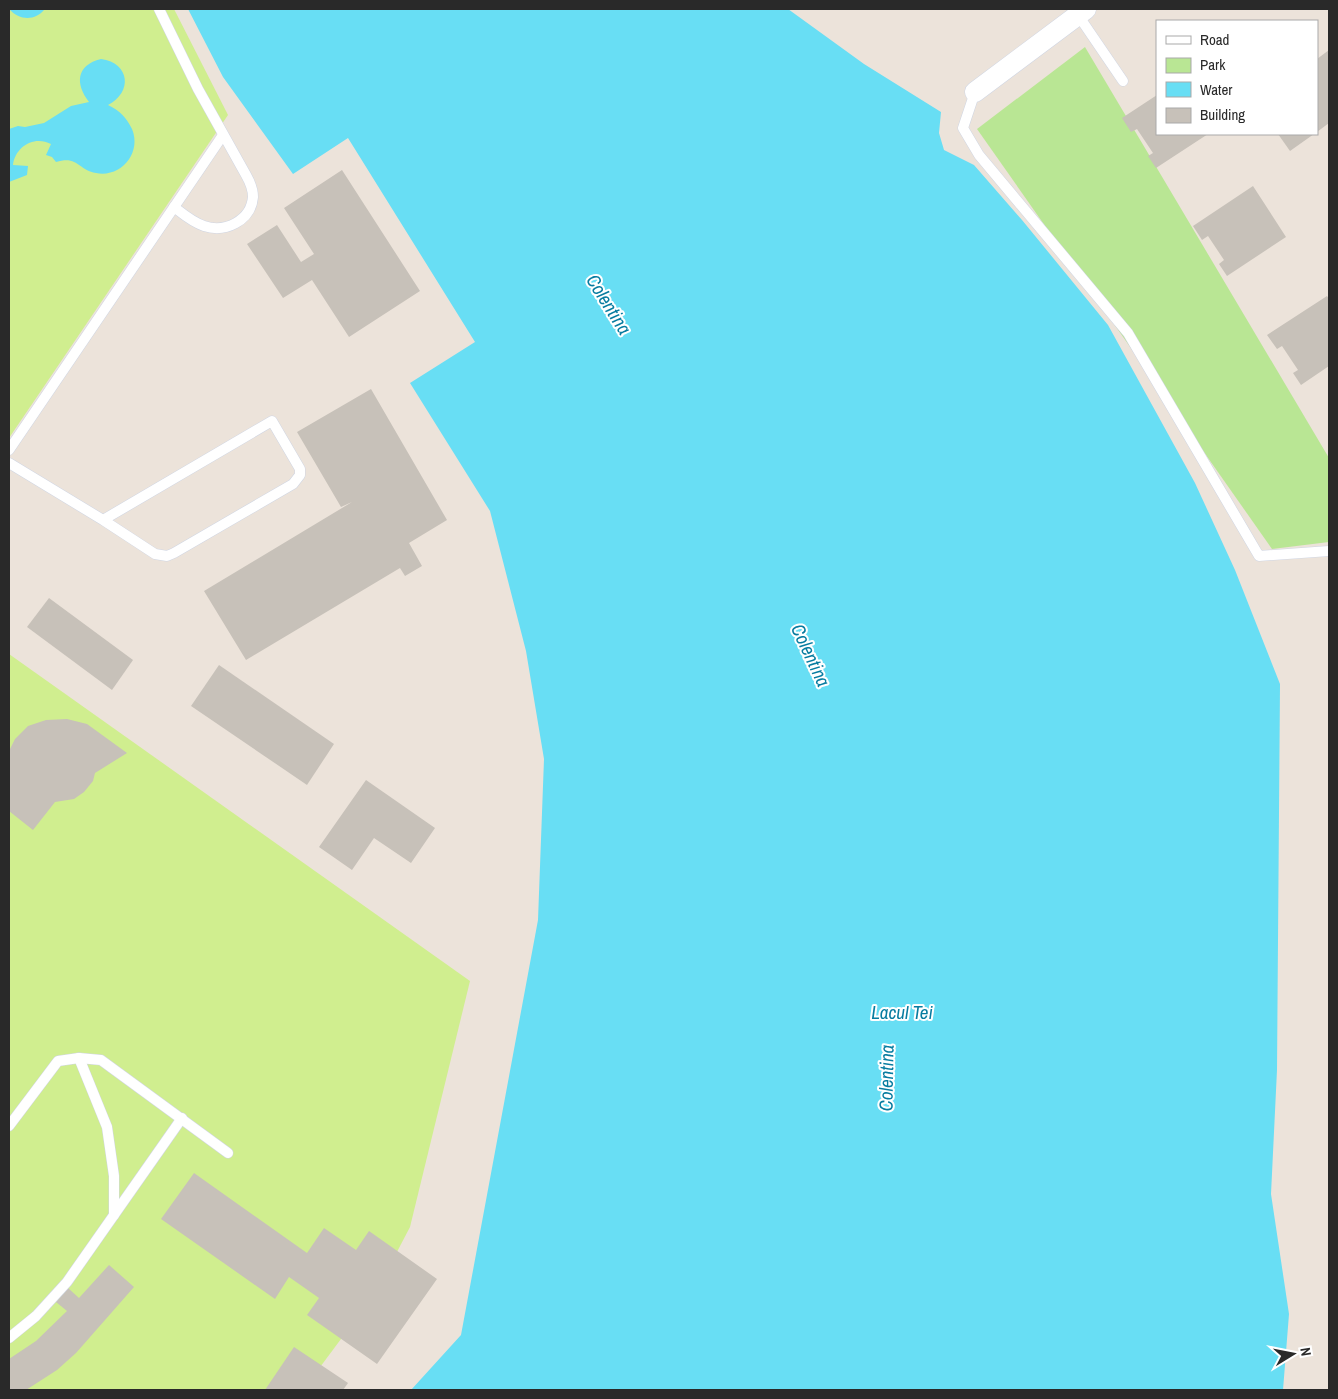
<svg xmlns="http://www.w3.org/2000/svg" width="1338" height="1399" viewBox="0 0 1338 1399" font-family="'Archivo Narrow',sans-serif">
	<rect width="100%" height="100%" fill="#ece3da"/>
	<!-- green -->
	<path fill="#b9e694" d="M1085 47 1329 458V542L1272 549 977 129Z"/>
	<!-- pitch -->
	<g fill="#d0ee8f">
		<path d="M9 9H174L228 115 9 438Z"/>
		<path d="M9 654 470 981 410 1227 376 1292 303 1390H9Z"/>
	</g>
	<!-- water -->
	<g fill="#68def4">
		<path d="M9 9H45C35 21 20 21 9 9Z"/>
		<path d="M188 9H788L864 64 941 112 939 133 944 150 974 165 1022 220 1108 325 1195 483 1235 570 1280 684 1277 1070 1271 1194 1289 1314 1283 1390H411L461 1335 538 920 544 759 526 651 490 511 410 383 475 342 348 138 293 174 223 77Z"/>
		<path d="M101 59C130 63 133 92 108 105 120 111 126 117 132 129 142 153 121 178 96 173 78 170 78 155 56 162L52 157 46 155 51 144C34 135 15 147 13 165L28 166 27 175 9 182V129L18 126 25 127 44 123 71 106 89 102C75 84 76 65 101 59Z"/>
	</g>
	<!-- building -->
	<g fill="#c7c1b9">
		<path d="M1329 50V123L1317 132V59Z"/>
		<path d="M1157 95V134H1208L1156 168 1148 156 1153 153 1137 129 1131 132 1122 118Z"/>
		<path d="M1278 134H1314L1290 151Z"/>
		<path d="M342 170 420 291 349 337 312 280 283 298 247 244 277 225 301 262 314 254 284 208Z"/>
		<path d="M1253 186 1286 237 1227 276 1219 264 1224 260 1208 236 1202 240 1193 226Z"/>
		<path d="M1327 296 1329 299V366L1301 385 1293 373 1298 370 1282 346 1277 349 1267 335Z"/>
		<path d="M371 389 447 520 409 543 422 566 405 576 400 568 246 660 204 591 352 502 341 507 297 432Z"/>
		<path d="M49 598 133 660 112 690 27 627Z"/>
		<path d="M219 665 334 744 307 785 191 706Z"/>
		<path d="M67 719 87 724 127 753 95 773 93 781 84 792 74 799 55 802 33 830 9 811V751L15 739 28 726 46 720Z"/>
		<path d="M366 780 435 828 411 863 374 838 352 870 319 847Z"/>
		<path d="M194 1173 307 1253 324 1228 356 1250 369 1231 437 1279 377 1364 307 1315 319 1298 289 1277 275 1299 161 1219Z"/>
		<path d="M109 1265 134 1287 76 1353 57 1370 26 1390H9V1359L36 1341 67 1311 56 1302 68 1288 79 1298Z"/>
		<path d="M294 1347 348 1383 343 1390H265Z"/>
	</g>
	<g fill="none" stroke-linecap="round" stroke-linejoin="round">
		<!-- service casing -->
		<g stroke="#d0d6e3" stroke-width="11">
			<g id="service">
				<path d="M159 9 198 89 246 175C250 182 253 189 253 197 251 221 225 233 204 226 192 222 183 214 174 207"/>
				<path d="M1078 15 1123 81"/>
				<path d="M975 92 963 128 979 155 1128 333 1259 556 1329 551"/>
				<path d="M9 450 223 135"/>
				<path d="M9 463 103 520 155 554 167 556 174 553 293 484 300 475V469L272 421 103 520"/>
				<path d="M79 1058 107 1127 114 1176V1215"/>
				<path d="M9 1126 58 1061 79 1058 101 1060 228 1153"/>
				<path d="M9 1338 36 1316 67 1282 182 1118"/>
			</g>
		</g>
		<!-- minor casing -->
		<g stroke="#d0d6e3" stroke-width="21">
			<path id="minor" d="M975 92 1086 9"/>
		</g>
		<!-- service -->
		<use href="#service" stroke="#fff" stroke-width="10"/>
		<!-- minor -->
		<use href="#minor" stroke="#fff" stroke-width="20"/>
	</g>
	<g text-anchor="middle" stroke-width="4" stroke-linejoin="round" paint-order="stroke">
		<!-- water labels -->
		<g font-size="19" font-style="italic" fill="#077ca0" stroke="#fff">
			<text transform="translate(609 304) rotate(58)" y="7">Colentina</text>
			<text transform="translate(811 655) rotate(65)" y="7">Colentina</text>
			<text x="902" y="1019">Lacul Tei</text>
			<text transform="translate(886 1078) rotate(-89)" y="7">Colentina</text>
		</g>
	</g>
	<!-- border -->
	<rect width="1338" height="1399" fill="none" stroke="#292929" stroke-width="20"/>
	<!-- legend -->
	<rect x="1156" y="20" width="162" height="115" fill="#ffffff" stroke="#a9a9a9"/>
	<rect x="1166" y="36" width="25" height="8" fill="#ffffff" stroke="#a9a9a9"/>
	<text x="1200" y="45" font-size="15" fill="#292929">Road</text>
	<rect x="1166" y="58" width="25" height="15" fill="#b9e694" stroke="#a9a9a9"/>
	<text x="1200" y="70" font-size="15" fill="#292929">Park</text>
	<rect x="1166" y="82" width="25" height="15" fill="#68def4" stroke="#a9a9a9"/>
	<text x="1200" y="95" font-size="15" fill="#292929">Water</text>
	<rect x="1166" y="108" width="25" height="15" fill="#c7c1b9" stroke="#a9a9a9"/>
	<text x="1200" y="120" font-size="15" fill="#292929">Building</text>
	<!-- north arrow -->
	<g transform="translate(1293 1354) rotate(80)" stroke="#ffffff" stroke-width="4" paint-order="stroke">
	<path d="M0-4L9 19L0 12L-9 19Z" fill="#292929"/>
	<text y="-8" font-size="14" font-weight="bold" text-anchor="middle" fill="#292929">N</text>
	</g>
</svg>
